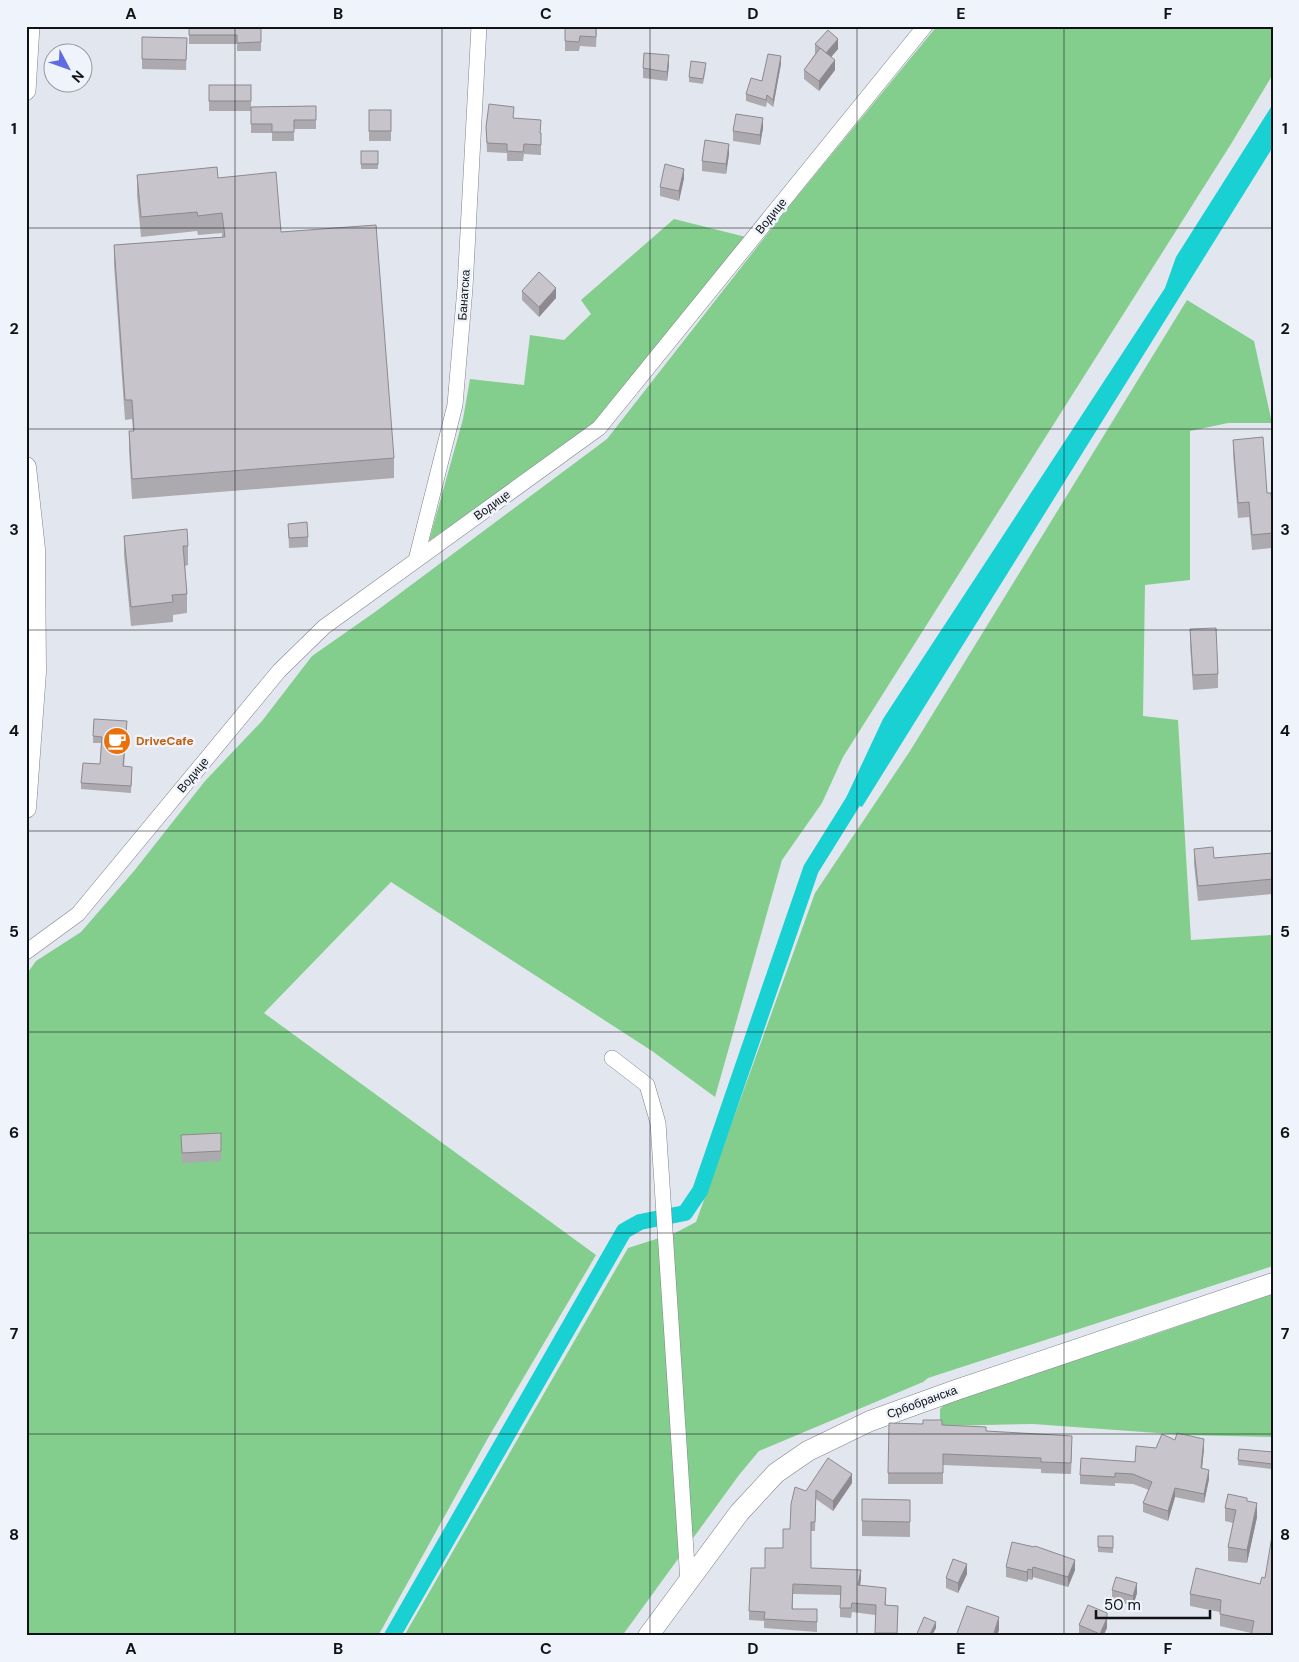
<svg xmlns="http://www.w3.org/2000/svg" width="1299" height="1662" viewBox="0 0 1299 1662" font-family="'DM Sans',sans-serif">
	<rect width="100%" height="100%" fill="#e2e6ee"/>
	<!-- green -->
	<g fill="#83ce8d">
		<path d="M937 26H1273V74L1231 144 843 757 822 803 782 860 715 1097 652 1051 391 882 264 1013 596 1255 488 1438 378 1636H26V975L36 961 81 932 134 871 205 781 262 721 312 656 375 612 607 439 786 210Z"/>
		<path d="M674 219 750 238 596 423 429 541 463 419 470 379 524 385 530 335 564 340 591 314 581 300Z"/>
		<path d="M1187 300 1254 341 1272 423H1228L1190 431V580L1145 585 1143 716 1178 720 1191 940 1273 935V1266L928 1378 923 1382 759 1451 739 1475 622 1636H404L628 1248 675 1233 696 1222 815 893 910 751Z"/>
		<path d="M1273 1294V1437L1185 1435 1033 1424 940 1426V1409L950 1398 1132 1342Z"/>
	</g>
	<!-- water -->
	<path fill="#19d0d3" d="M1273 104V147L862 807 846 798 883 719 1165 288 1176 257Z"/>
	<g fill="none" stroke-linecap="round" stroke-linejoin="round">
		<!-- canal -->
		<path stroke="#19d0d3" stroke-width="16" d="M392 1636 624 1231 640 1222 685 1213 700 1191 811 869 864 784"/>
		<!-- minor casing -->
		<g stroke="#80838a" stroke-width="16">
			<g id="minor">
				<path d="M26 93 28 91 32 26"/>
				<path d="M416 560 455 405 465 288 479 26"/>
				<path d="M26 952 78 914 279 671 324 627 599 428 925 26"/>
				<path d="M612 1058 647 1085 658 1123 688 1582"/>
			</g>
		</g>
		<!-- major casing -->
		<g stroke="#80838a" stroke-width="21">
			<g id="major">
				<path d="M26 467 35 549 36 672 26 808"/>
				<path d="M648 1636 739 1513 776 1473 808 1451 870 1421 956 1390 1273 1283"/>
			</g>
		</g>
		<!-- minor -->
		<use href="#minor" stroke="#fff" stroke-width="15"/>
		<!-- major -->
		<use href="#major" stroke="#fff" stroke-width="20"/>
	</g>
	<!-- wall -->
	<g fill="#aca9af">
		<path d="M189 26H282V28H261V51H237V44H189Z"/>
		<rect x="367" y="26" width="19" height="1"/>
		<path d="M597 26 596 47 580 46 579 51H565V41Z"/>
		<path d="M142 37 187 38 186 70 142 69Z"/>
		<path d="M815 44 838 49 831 57 835 70 819 91 804 79V70L815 54Z"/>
		<path d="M781 64 773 107 767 102 766 107 746 101V94Z"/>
		<path d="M669 65 667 81 643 78V68Z"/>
		<path d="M706 68 703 84 689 82V77Z"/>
		<rect x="209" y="85" width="42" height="26"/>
		<path d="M316 106V129H294V141H272V133H251V107Z"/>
		<rect x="369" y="110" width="22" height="31"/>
		<path d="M514 118 541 133V155L524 154 523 161H507V153L487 152 486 127Z"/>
		<path d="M763 128 760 145 733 141V131Z"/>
		<rect x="361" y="151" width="17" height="18"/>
		<path d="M729 154 726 174 702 171V161Z"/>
		<path d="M137 175 218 178 281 232 394 458V478L132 499 129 450V431H133L132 419 125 420 114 265V245L222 237V233L198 235 197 231 141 237 137 195Z"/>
		<path d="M684 178 679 201 660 196V187Z"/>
		<path d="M522 291 556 298 539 317 522 300Z"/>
		<path d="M1233 440 1267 493 1273 519V548L1252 550 1249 517 1238 518 1233 454Z"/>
		<path d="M288 524 308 537V547L289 548Z"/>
		<path d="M124 536 188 546V565L185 566 187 594V613L173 615V622L131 626 124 555Z"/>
		<path d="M1190 629 1218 674V688L1193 690 1190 644Z"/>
		<path d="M127 727 124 766 132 773 131 793 81 789V783L100 764 101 743H93V736Z"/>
		<path d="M1194 849 1214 858 1273 853V894L1198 901 1194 864Z"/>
		<path d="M221 1133V1161L182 1163 181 1135Z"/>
		<path d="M942 1425 986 1431 1072 1447 1071 1474 1041 1473V1469L943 1465V1484H888V1473Z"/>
		<path d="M1175 1440 1204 1449 1202 1468 1209 1479 1204 1503 1175 1497 1168 1521 1143 1512V1503L1149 1490 1133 1484 1115 1483V1486L1080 1484V1475L1135 1462 1156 1448Z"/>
		<path d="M1239 1449 1273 1452V1469L1238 1465Z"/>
		<path d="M852 1483 833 1511 816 1499 815 1531H811V1568L861 1579 860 1586 886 1598V1605L898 1606 897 1636H875V1615L852 1612 851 1618 840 1617V1595L793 1594V1609H817V1632L764 1628V1621L749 1620V1611L765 1568 783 1548 806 1491Z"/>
		<path d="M862 1499 910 1500V1537L862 1536Z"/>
		<path d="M1247 1501 1257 1517 1247 1563 1228 1561V1547L1233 1523 1225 1521V1508Z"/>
		<path d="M1098 1536H1113V1553L1098 1552Z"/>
		<path d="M1075 1560V1570L1068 1587 1033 1577 1032 1580 1028 1579 1027 1582 1006 1577V1567Z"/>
		<path d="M967 1574 958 1593 946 1588V1578Z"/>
		<path d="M1265 1578 1273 1636 1251 1633 1220 1626V1612L1190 1606V1594L1260 1584Z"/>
		<path d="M1112 1590 1137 1593 1133 1606 1112 1600Z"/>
		<path d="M1079 1625 1107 1628 1103 1636H1081L1079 1635Z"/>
	</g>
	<!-- shaded-wall -->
	<g fill="#8c898f">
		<path d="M838 39V49L826 63V53Z"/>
		<path d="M669 55V65L667 81V72Z"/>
		<path d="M781 56V64L773 107V100Z"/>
		<path d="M835 60V70L819 91V81Z"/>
		<path d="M763 118V128L760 145V135Z"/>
		<path d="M729 144V154L726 174V164Z"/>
		<path d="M684 169V178L679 201V191Z"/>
		<path d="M556 288V298L539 317V307Z"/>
		<path d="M1204 1439V1449L1201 1477V1468Z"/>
		<path d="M1209 1470V1479L1204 1503V1494Z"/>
		<path d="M852 1474V1483L833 1511V1501Z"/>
		<path d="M1175 1488V1497L1168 1521V1511Z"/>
		<path d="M1257 1503V1517L1247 1563V1550Z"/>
		<path d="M1075 1560V1570L1068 1587V1577Z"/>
		<path d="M967 1564V1574L958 1593V1583Z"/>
		<path d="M1033 1567V1577L1032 1580V1570Z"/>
		<path d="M1028 1569V1579L1027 1582V1572Z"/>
		<path d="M861 1570V1579L858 1595V1585Z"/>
		<path d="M1137 1583V1593L1133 1606V1596Z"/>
		<path d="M999 1617V1630L997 1636H993Z"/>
		<path d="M1107 1618V1628L1103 1636H1100V1634Z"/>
		<path d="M936 1622V1628L932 1636H929Z"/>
	</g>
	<!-- building -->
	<g fill="#c8c4cc" stroke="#8c898f">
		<path d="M189 26H261V42L237 43V35H189Z"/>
		<path d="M565 26H596V37L580 36 579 42 565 41Z"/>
		<path d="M828 30 838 39 826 53 815 44Z"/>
		<path d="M142 37 187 38 186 60 142 59Z"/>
		<path d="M820 48 835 60 819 81 804 70Z"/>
		<path d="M644 53 669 55 667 72 643 68Z"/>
		<path d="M768 54 781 56 773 100 767 95 766 100 746 94 751 78 762 81Z"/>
		<path d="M691 61 706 63 703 79 689 77Z"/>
		<rect x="209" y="85" width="42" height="16"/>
		<path d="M489 104 514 107 513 118 541 120 540 133H541V145L524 144 523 152 507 151V144L487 143 486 127Z"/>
		<path d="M316 106V120H294V132H272V124H251V107Z"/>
		<rect x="369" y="110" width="22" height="21"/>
		<path d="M736 114 763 118 760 135 733 131Z"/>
		<path d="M705 140 729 144 726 164 702 161Z"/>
		<rect x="361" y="151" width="17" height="13"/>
		<path d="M665 164 684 169 679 191 660 187Z"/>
		<path d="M217 167 218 178 276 172 281 232 376 225 394 458 132 479 129 431H134L132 400H125L114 245 225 237 222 213 198 216 197 212 141 217 137 175Z"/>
		<path d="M539 272 556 288 539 307 522 291Z"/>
		<path d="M1263 437 1267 493H1271L1273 519V533L1252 535 1249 502 1238 503 1233 440Z"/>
		<path d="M307 522 308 537 289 538 288 524Z"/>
		<path d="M187 529 188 546H183L187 594 172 595 173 602 131 607 124 536Z"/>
		<path d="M1216 628 1218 674 1193 675 1190 629Z"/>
		<path d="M94 719 127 721 123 766 132 767 131 786 81 783 83 763 100 764 102 737 93 736Z"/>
		<path d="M1213 847 1214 858 1273 853V879L1198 886 1194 849Z"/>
		<path d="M221 1133V1151L182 1153 181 1135Z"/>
		<path d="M923 1420H942V1425L986 1427V1431L1072 1436 1071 1463 1041 1462V1458L943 1454V1473H888L889 1423 923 1424Z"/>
		<path d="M1177 1433 1204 1439 1201 1468 1209 1470 1204 1494 1175 1488 1168 1511 1143 1503 1152 1482 1133 1474 1115 1473V1477L1080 1475 1081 1458 1135 1462 1136 1446 1156 1448 1162 1434 1175 1440Z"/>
		<path d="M1239 1449 1273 1452V1464L1238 1460Z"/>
		<path d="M828 1458 852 1474 833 1501 816 1490 815 1522H811V1568L861 1570 858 1585 886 1588 885 1605 898 1606 897 1633H875L876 1605 852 1603 851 1608H840L841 1586 793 1584 792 1609H817V1622L764 1619 765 1612 749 1611 751 1568H765V1548H783V1529H790L791 1504 795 1487 806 1491Z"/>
		<path d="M1228 1494 1247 1498V1501L1257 1503 1247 1550 1228 1547 1236 1510 1225 1508Z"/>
		<path d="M862 1499 910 1500V1522L862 1521Z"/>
		<path d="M1273 1530V1636H1251L1254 1621 1220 1614 1221 1600 1190 1594 1196 1568 1260 1584 1262 1577 1265 1578Z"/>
		<path d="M1098 1536H1113V1548L1098 1547Z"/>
		<path d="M1012 1542 1034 1547 1035 1546 1075 1560 1068 1577 1033 1567 1032 1570 1028 1569 1027 1572 1006 1567Z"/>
		<path d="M953 1559 967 1564 958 1583 946 1578Z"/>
		<path d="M1116 1577 1137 1583 1133 1596 1112 1590Z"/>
		<path d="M1088 1605 1107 1613V1618L1100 1634 1079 1625Z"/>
		<path d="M967 1606 999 1617 993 1636H956Z"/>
		<path d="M924 1617 936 1622 929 1636H916Z"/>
	</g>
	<!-- grid -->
	<path fill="none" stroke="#111215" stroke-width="1" stroke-opacity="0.55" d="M235 26V1636M442 26V1636M650 26V1636M857 26V1636M1064 26V1636M26 228H1273M26 429H1273M26 630H1273M26 831H1273M26 1032H1273M26 1233H1273M26 1434H1273"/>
	<!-- icons -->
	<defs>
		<g id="cafe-disc" transform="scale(1.4375)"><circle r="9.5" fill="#e8710a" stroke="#eff3fb"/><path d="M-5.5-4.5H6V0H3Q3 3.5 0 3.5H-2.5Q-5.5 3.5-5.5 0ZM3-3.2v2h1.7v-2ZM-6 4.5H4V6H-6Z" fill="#fff"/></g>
	</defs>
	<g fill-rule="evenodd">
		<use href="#cafe-disc" x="117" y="741"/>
	</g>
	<g text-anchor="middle" stroke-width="5" stroke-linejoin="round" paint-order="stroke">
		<!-- street labels -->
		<g font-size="12" fill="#111215" stroke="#eff3fb">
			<text transform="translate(771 216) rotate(-51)" y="4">Водице</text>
			<text transform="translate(464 295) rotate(-86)" y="4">Банатска</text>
			<text transform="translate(492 505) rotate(-36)" y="4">Водице</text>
			<text transform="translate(193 775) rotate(-50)" y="4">Водице</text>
			<text transform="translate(922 1402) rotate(-20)" y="4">Србобранска</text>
		</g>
		<!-- food labels -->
		<g font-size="12" font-weight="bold" fill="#c56008" stroke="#eff3fb" text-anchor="start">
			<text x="136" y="745">DriveCafe</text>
		</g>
	</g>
	<!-- border -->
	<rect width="1299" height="1662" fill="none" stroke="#eff3fb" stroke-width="55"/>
	<!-- north arrow -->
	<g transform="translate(68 68) rotate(131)"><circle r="24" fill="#eff3fb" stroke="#96999f"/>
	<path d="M0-4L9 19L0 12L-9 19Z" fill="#5f6be3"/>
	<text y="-8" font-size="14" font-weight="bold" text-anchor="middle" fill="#111215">N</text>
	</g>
	<!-- scale -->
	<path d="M1096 1610v8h114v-8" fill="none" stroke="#111215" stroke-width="2.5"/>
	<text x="1104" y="1610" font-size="15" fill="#111215" stroke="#eff3fb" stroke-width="4" paint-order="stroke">50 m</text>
	<rect x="28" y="28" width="1244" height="1606" fill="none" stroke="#111215" stroke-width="2"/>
	<g font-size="16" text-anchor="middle" font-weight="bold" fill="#111215">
		<text x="131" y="19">A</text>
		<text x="338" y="19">B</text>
		<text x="546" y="19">C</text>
		<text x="753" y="19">D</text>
		<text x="961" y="19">E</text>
		<text x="1168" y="19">F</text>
		<text x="14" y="134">1</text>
		<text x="1285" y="134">1</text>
		<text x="14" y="334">2</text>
		<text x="1285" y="334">2</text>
		<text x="14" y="535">3</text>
		<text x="1285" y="535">3</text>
		<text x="14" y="736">4</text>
		<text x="1285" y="736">4</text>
		<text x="14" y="937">5</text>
		<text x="1285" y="937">5</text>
		<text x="14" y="1138">6</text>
		<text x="1285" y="1138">6</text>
		<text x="14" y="1339">7</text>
		<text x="1285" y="1339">7</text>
		<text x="14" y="1540">8</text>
		<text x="1285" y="1540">8</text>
		<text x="131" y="1654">A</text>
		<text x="338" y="1654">B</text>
		<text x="546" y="1654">C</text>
		<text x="753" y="1654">D</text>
		<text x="961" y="1654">E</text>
		<text x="1168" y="1654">F</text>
	</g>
</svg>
